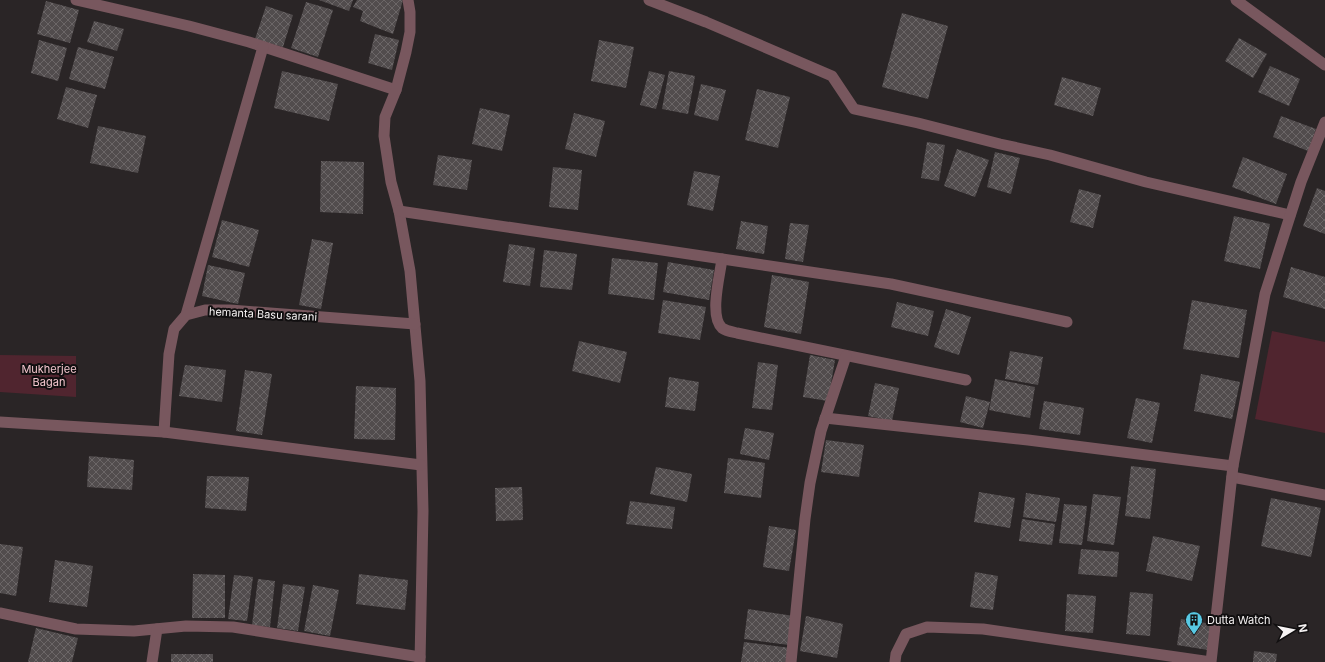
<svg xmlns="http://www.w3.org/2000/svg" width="1325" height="662" viewBox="0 0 1325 662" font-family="Inter,sans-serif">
	<defs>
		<pattern id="building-cross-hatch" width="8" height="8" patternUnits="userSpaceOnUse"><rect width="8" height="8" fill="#514c4d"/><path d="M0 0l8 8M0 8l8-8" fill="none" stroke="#6b6667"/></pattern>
	</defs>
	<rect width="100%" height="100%" fill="#2a2526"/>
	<!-- green -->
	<g fill="#50252f">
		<path d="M1272 331 1325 342V433L1255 419Z"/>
		<path d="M0 355 76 356V397L0 392Z"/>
	</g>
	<!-- building -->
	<g fill="url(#building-cross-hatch)">
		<path d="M319 0H353L349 11Z"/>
		<path d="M357 0H403L393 34 360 21 363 11 353 7Z"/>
		<path d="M46 1 79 10 70 43 37 34Z"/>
		<path d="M306 2 333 10 318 57 291 48Z"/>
		<path d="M266 6 293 15 283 47 255 39Z"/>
		<path d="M902 13 948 26 928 99 882 87Z"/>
		<path d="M94 21 124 29 117 51 87 42Z"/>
		<path d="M375 34 399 40 392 70 368 63Z"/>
		<path d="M1239 38 1267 54 1253 78 1225 61Z"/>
		<path d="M39 40 67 48 58 81 31 73Z"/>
		<path d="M599 40 634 47 626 88 591 81Z"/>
		<path d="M78 47 114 57 105 89 69 79Z"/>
		<path d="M1270 66 1300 79 1289 106 1258 92Z"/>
		<path d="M282 71 338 84 329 121 274 108Z"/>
		<path d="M649 71 665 75 656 109 640 105Z"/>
		<path d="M669 71 695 76 688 114 662 109Z"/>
		<path d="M1062 77 1101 88 1093 116 1054 105Z"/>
		<path d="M701 84 726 90 718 121 694 115Z"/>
		<path d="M66 87 97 95 88 128 57 119Z"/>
		<path d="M757 89 790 97 778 148 745 140Z"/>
		<path d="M480 108 510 115 502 151 472 144Z"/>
		<path d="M574 113 605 121 596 157 565 149Z"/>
		<path d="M1281 116 1316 129 1308 151 1273 137Z"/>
		<path d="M98 126 146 136 138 173 90 163Z"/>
		<path d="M927 142 945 145 939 181 921 178Z"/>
		<path d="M957 149 989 160 975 197 944 186Z"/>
		<path d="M995 152 1020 158 1011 194 987 187Z"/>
		<path d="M438 155 472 160 467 190 433 185Z"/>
		<path d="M1243 157 1287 174 1276 204 1232 187Z"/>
		<path d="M321 161 364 162 363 214 320 212Z"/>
		<path d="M553 167 582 170 578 210 549 207Z"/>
		<path d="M694 171 720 176 713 211 687 205Z"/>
		<path d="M1317 188 1325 191V234L1303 226Z"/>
		<path d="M1079 189 1101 195 1093 228 1070 222Z"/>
		<path d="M1234 216 1270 224 1260 269 1224 261Z"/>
		<path d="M222 220 259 230 249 267 212 257Z"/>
		<path d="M741 221 768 226 764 254 736 249Z"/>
		<path d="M790 223 809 225 803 262 785 259Z"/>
		<path d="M312 239 333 243 321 309 299 305Z"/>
		<path d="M509 244 535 248 530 286 503 282Z"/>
		<path d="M544 250 577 254 572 290 540 287Z"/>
		<path d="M612 258 658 263 654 300 608 294Z"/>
		<path d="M668 262 714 270 709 300 663 292Z"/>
		<path d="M208 265 245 273 238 304 202 296Z"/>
		<path d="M1291 267 1325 277V309L1283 297Z"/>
		<path d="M772 275 809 282 801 334 764 327Z"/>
		<path d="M663 300 706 307 700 340 658 333Z"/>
		<path d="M1192 300 1247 310 1239 358 1183 349Z"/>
		<path d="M897 302 934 311 928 336 891 327Z"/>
		<path d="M946 309 971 317 959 355 934 347Z"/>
		<path d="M579 341 627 352 620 383 572 371Z"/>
		<path d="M1010 351 1043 357 1038 385 1005 379Z"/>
		<path d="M810 355 835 360 828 401 803 397Z"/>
		<path d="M758 362 778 365 772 410 752 408Z"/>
		<path d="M185 365 226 370 222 402 179 396Z"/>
		<path d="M245 370 272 374 262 435 236 431Z"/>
		<path d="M1201 374 1240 382 1232 419 1194 411Z"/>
		<path d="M669 377 699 382 695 411 665 407Z"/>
		<path d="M995 379 1035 387 1030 418 989 410Z"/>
		<path d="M875 383 899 388 892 421 868 416Z"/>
		<path d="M356 386 396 388 395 440 354 439Z"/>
		<path d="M966 396 990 402 983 428 960 422Z"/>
		<path d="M1136 398 1160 403 1152 443 1127 438Z"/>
		<path d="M1044 401 1084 408 1080 435 1039 429Z"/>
		<path d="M745 428 774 433 769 460 740 454Z"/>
		<path d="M826 440 864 445 859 477 821 472Z"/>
		<path d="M89 456 134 460 132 490 87 487Z"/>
		<path d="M728 458 765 463 761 498 724 493Z"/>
		<path d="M1131 466 1156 469 1150 519 1125 516Z"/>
		<path d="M656 467 692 474 687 502 650 494Z"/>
		<path d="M207 476 249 477 246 511 205 508Z"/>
		<path d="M522 487 523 520 496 521 495 488Z"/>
		<path d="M979 492 1015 498 1010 528 974 522Z"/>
		<path d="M1026 493 1060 498 1056 522 1023 517Z"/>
		<path d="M1093 494 1121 497 1114 545 1087 541Z"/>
		<path d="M1271 498 1321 508 1311 557 1261 546Z"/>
		<path d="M630 501 675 507 672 529 626 524Z"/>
		<path d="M1064 504 1087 506 1082 545 1059 543Z"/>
		<path d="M1022 519 1055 524 1052 545 1019 541Z"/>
		<path d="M769 526 796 530 789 571 763 567Z"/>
		<path d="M1153 536 1200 546 1192 581 1146 571Z"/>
		<path d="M0 544 23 547 16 596 0 593Z"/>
		<path d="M1081 549 1119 552 1117 577 1078 574Z"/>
		<path d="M55 560 93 566 87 607 49 602Z"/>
		<path d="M975 572 998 576 993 610 970 607Z"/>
		<path d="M193 574 225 575V618H192Z"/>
		<path d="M359 574 408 580 405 610 356 604Z"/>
		<path d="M234 575 253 577 247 621 228 619Z"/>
		<path d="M258 579 275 581 270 627 252 625Z"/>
		<path d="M283 584 305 587 298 631 277 628Z"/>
		<path d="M313 585 339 590 330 636 304 631Z"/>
		<path d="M1130 592 1153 594 1150 636 1126 634Z"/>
		<path d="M1067 594 1096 596 1093 633 1065 631Z"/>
		<path d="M748 609 794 616 789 645 744 639Z"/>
		<path d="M806 616 843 624 837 658 800 651Z"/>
		<path d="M1181 619 1212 624 1208 650 1177 645Z"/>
		<path d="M36 628 78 638 72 662H28Z"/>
		<path d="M744 642 790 648 788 662H741Z"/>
		<path d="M1254 651 1277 654 1276 662H1253Z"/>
		<rect x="171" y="654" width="42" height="8"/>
	</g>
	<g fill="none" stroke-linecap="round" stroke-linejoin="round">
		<!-- minor -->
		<g stroke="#78575e" stroke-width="11">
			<path d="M76 0 189 26 249 42 396 90"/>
			<path d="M408 0 410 12V32L406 52 396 90 385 117 384 136 391 182 399 211 410 271 420 381 423 511 420 662"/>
			<path d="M649 0 706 22 832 76 854 109 918 123 1000 144 1050 155 1146 182 1290 215"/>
			<path d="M399 211 891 284 1067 322"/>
			<path d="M722 259C720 275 709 316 722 328 726 331 733 332 737 333L966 380"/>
			<path d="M186 315 263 47"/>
			<path d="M825 418 1028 440 1233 466"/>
			<path d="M0 422 164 432 421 465"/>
			<path d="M164 432 169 354 174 329 186 315 205 310H230L415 324"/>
			<path d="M1232 477 1325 495"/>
			<path d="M0 613 76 629 134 631 186 626 233 627 420 657"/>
			<path d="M152 662 157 629"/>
			<path d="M791 662 805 519 810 483 821 431 846 356"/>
			<path d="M895 662 896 654 906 634 927 627 983 629 1211 662 1233 466 1265 294 1301 182 1325 122"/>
		</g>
		<!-- tertiary -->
		<path stroke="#78575e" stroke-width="11" d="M1236 0 1325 65"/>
	</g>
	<!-- icons -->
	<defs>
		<g id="building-pin" transform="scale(0.9)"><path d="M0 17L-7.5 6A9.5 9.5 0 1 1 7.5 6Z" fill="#58c9e4" stroke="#110f10"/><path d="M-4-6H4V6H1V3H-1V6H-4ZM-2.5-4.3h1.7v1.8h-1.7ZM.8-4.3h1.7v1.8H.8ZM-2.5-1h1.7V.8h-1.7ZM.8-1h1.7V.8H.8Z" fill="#111"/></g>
	</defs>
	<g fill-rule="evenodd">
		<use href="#building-pin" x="1194" y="620"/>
	</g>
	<g text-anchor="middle" stroke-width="4" stroke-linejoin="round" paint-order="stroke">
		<!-- street labels -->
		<g font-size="11" fill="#f6f3f3" stroke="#110f10">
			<text transform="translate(263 314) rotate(3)" y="4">hemanta Basu sarani</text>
		</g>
		<!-- park labels -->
		<g font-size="11" fill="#f2c5cd" stroke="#110f10">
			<text x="49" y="373">Mukherjee<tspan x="49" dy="13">Bagan</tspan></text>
		</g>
		<!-- poi labels -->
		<g font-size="11" fill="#f6f3f3" stroke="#110f10" text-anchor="start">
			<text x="1207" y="624">Dutta Watch</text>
		</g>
	</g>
	<!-- north arrow -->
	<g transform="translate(1293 630) rotate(80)" stroke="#110f10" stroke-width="3" paint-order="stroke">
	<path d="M0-3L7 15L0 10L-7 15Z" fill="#f6f3f3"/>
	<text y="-6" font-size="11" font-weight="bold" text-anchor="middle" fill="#f6f3f3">N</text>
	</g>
</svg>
